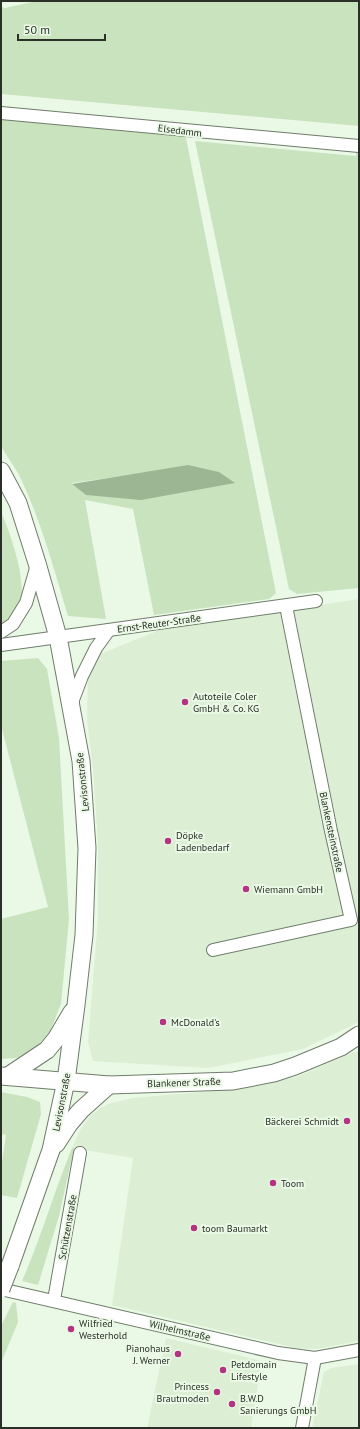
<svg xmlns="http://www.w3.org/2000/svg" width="360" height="1429" viewBox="0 0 360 1429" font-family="'PT Sans',sans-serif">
	<rect width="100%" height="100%" fill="#eaf9e5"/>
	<!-- built -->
	<g fill="#dcefd5">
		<path d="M359 599V1022L303 1049 208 1068 93 1061 88 1042 98 918V845L93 769 87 720 88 671 95 656 162 629Z"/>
		<path d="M357 1052 359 1053V1341L317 1349 296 1348 112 1305 133 1158 72 1148 80 1130 90 1116 100 1108 111 1103 133 1098 235 1089 280 1081 299 1076 352 1053Z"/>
		<path d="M166 1338 262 1361 251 1428H147Z"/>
		<path d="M359 1364V1428H312L324 1372 332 1368Z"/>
	</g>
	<!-- green -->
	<g fill="#c9e3bf" fill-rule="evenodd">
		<path d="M37 1H359V126L1 94V7L5 8Z"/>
		<path d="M1 114 185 133 276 593 269 599 154 615 133 509 85 500 106 619 68 616C54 569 41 521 20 477 15 467 7 457 1 446ZM136 474 86 495 72 484V483Z"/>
		<path d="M195 141 356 156V148H359V588L297 594 289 589Z"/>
		<path d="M1 512C10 532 25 576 21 598 19 607 8 620 1 625Z"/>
		<path d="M38 658 47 669 59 738 69 919 61 1004 49 1034 28 1055 16 1058 1 1059 2 1010 1 1002V919L48 907 1 725V661Z"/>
		<path d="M1 1092 27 1097 40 1102 41 1114 17 1198 1 1195V1169L6 1135 1 1134Z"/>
		<path d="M72 1148H74L59 1216 38 1285 22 1281C41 1238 54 1192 72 1148Z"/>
		<path d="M13 1302 16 1303 18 1322 1 1363V1326Z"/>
	</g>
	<!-- water -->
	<path fill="#9cb693" d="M188 465 219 472 235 483 141 500 86 495 72 484Z"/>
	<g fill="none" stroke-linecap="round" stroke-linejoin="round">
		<!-- minor casing -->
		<g stroke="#6f7c6b" stroke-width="14">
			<g id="minor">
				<path d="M1 113 359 146"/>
				<path d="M1 632 13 624 26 603 37 565"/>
				<path d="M1 645 316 601"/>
				<path d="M71 705 82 676 96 648 109 630"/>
				<path d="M213 950 351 920 331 831 286 606"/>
				<path d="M1 1289 278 1353 315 1358 359 1350"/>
				<path d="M54 1300 80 1153"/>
				<path d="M302 1428 315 1358"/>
			</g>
		</g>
		<!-- secondary casing -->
		<g stroke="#6f7c6b" stroke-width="19">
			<g id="secondary">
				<path d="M1 471 18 503 37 563 58 637 81 761 87 848 84 935 76 1005 66 1081 51 1150 10 1266"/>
				<path d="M1 1076 109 1085 233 1081 274 1073 295 1066 341 1047 359 1035"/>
				<path d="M8 1076 47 1050 56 1039 72 1012"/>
				<path d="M56 1144 69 1124 81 1110 109 1085"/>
			</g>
		</g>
		<!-- minor -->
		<use href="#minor" stroke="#fff" stroke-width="12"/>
		<!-- secondary -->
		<use href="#secondary" stroke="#fff" stroke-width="17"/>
		<!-- secondary-bridge casing -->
		<g stroke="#6f7c6b" stroke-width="19" stroke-linecap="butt">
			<path id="secondary-bridge" d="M1 1289 10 1266"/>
		</g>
		<!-- secondary-bridge -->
		<use href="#secondary-bridge" stroke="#fff" stroke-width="17"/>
	</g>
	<!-- markers -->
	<g fill="#b33482" stroke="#eaf9e5" stroke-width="1.5">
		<circle cx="185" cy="702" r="4"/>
		<circle cx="168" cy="841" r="4"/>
		<circle cx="246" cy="889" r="4"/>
		<circle cx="163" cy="1022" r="4"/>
		<circle cx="347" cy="1121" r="4"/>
		<circle cx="273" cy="1183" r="4"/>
		<circle cx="194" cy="1228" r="4"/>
		<circle cx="71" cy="1329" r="4"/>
		<circle cx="178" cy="1354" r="4"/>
		<circle cx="223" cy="1370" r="4"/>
		<circle cx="217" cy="1392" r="4"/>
		<circle cx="232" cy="1404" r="4"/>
	</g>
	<g text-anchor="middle" stroke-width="4" stroke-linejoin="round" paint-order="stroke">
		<!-- street labels -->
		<g font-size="10" fill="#2a2f28" stroke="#eaf9e5">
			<text transform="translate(180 130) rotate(7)" y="4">Elsedamm</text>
			<text transform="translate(159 623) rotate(-8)" y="4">Ernst-Reuter-Straße</text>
			<text transform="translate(82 782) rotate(-96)" y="4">Levisonstraße</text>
			<text transform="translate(332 832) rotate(78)" y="4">Blankensteinstraße</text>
			<text transform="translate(184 1082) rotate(-2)" y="4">Blankener Straße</text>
			<text transform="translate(61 1102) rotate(-79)" y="4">Levisonstraße</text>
			<text transform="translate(67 1227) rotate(-80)" y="4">Schützenstraße</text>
			<text transform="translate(180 1330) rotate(13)" y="4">Wilhelmstraße</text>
		</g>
		<!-- poi labels -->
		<g font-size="10" fill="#2a2f28" stroke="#eaf9e5" text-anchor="start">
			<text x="193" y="700">Autoteile Coler<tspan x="193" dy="12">GmbH &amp; Co. KG</tspan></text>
			<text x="176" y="839">Döpke<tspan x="176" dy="12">Ladenbedarf</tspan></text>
			<text x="254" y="893">Wiemann GmbH</text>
			<text x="171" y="1026">McDonald's</text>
			<text x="339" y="1125" text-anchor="end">Bäckerei Schmidt</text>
			<text x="281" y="1187">Toom</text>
			<text x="202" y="1232">toom Baumarkt</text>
			<text x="79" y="1327">Wilfried<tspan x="79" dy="12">Westerhold</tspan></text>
			<text x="170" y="1352" text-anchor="end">Pianohaus<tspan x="170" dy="12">J. Werner</tspan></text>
			<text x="231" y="1368">Petdomain<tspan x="231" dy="12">Lifestyle</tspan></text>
			<text x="209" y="1390" text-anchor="end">Princess<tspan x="209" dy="12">Brautmoden</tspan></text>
			<text x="240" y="1402">B.W.D<tspan x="240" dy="12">Sanierungs GmbH</tspan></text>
		</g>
	</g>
	<!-- border -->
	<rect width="360" height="1429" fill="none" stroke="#2a2f28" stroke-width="4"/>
	<!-- scale -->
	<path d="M18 34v6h87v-6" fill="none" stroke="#2a2f28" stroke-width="2"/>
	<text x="24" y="34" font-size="12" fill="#2a2f28" stroke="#eaf9e5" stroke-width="3" paint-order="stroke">50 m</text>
</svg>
